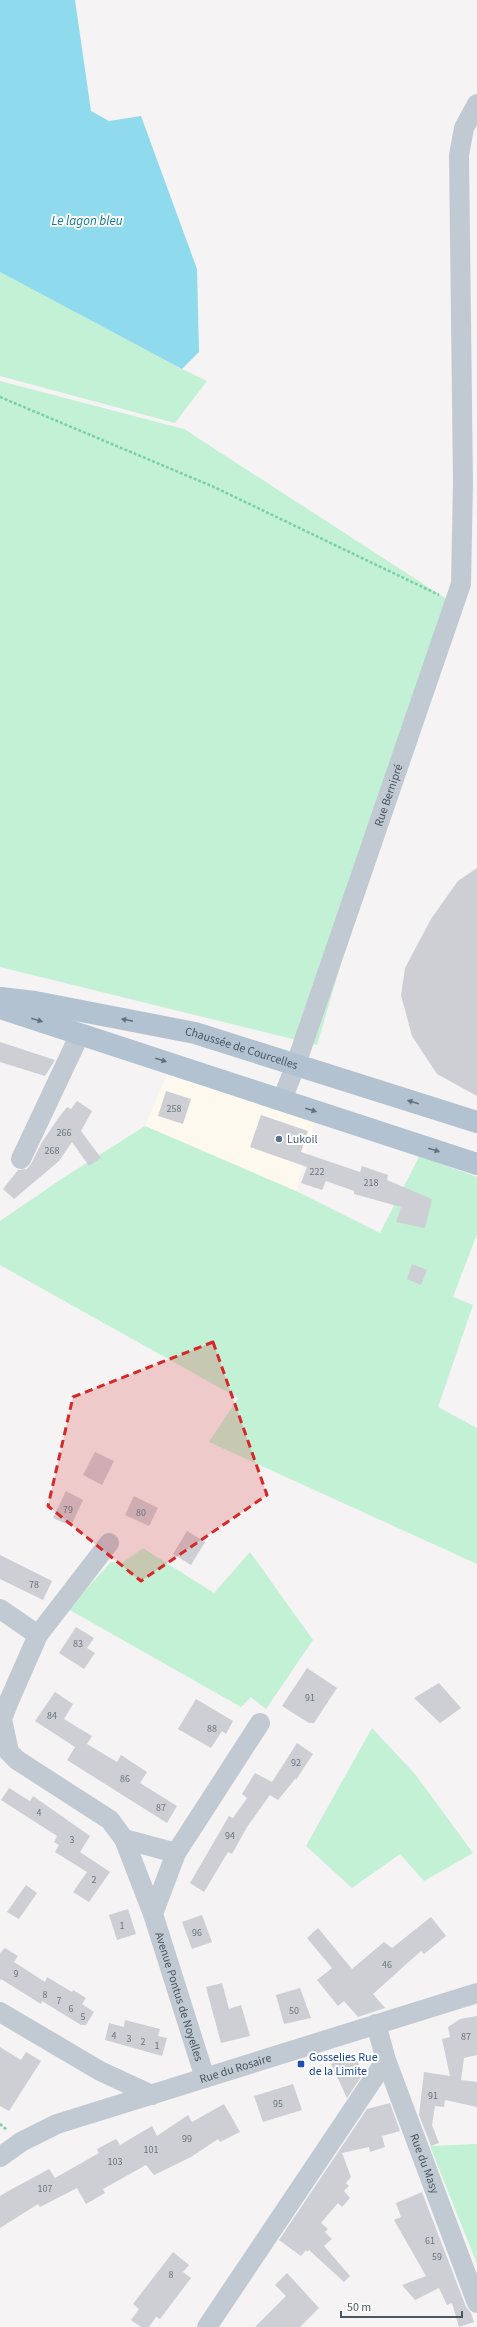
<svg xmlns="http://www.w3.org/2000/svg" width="477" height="2327" viewBox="0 0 477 2327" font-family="'Source Sans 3',sans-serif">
	<rect width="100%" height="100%" fill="#f5f3f3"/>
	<!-- commercial -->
	<path fill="#fdf9ef" d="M170 1067 317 1112 296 1191 145 1126Z"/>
	<!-- green -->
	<g fill="#c3f1d5">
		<path d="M0 272 182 369 207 381 175 423 0 376Z"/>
		<path d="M0 381 184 429 448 600 317 1045 0 967Z"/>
		<path d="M145 1126 296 1191 380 1233 421 1153 436 1162 477 1177V1234L453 1297 473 1305 438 1407 477 1428V1564L209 1442 238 1398 0 1265V1221L63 1178Z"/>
		<path d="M143 1548 214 1593 250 1552 313 1640 266 1709 251 1697 241 1707 68 1609 111 1562 122 1563Z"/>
		<path d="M372 1728 415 1774 473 1853 424 1881 400 1854 352 1888 306 1846Z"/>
		<path d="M477 2144V2264L430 2146Z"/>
	</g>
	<!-- water -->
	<path fill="#90daee" d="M0 0H75L91 111 109 121 141 116 197 269 199 352 182 369 0 272Z"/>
	<!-- building -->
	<g fill="#cdcfd5">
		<path d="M477 868V1096L437 1074 412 1036 401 995 405 968 431 919 458 881Z"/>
		<path d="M0 1042 55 1060 45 1076 0 1062Z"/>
		<path d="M166 1091 191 1099 183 1124 158 1116Z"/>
		<path d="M77 1101 92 1111 81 1131 101 1158 89 1166 72 1142 59 1161 14 1199 3 1189 18 1170 27 1169 31 1164 42 1142 57 1120 67 1107 71 1109Z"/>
		<path d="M261 1115 308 1131 301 1152 360 1172 362 1166 388 1175 387 1180 432 1199 425 1228 396 1222 401 1207 354 1194V1191L326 1181 322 1190 301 1183 307 1167 250 1147Z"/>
		<path d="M412 1264 427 1270 421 1285 407 1279Z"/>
		<path d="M95 1452 114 1461 102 1485 83 1475Z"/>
		<path d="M66 1491 83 1500 71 1526 53 1518Z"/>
		<path d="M134 1496 158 1508 149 1526 125 1515Z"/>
		<path d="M187 1531 205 1542 191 1565 173 1554Z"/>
		<path d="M0 1555 52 1581 43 1600 0 1579Z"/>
		<path d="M76 1627 94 1638 87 1648 95 1653 84 1669 59 1653Z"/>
		<path d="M307 1668 337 1688 314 1723H309L282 1706Z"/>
		<path d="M439 1683 461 1708 440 1723 414 1698Z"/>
		<path d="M55 1692 73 1704 64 1719 92 1736 87 1744 117 1762 121 1755 147 1772 140 1783 177 1806 167 1823 67 1760 75 1747 35 1721Z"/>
		<path d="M196 1699 233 1721 226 1734 222 1731 211 1748 178 1729Z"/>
		<path d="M297 1743 313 1754 296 1780V1778L278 1800 270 1795 247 1827 232 1854 228 1852 204 1892 190 1883 229 1816 233 1818 247 1798 242 1794 255 1773 272 1782Z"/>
		<path d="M9 1788 30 1801 33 1796 90 1836 80 1852 110 1872 89 1902 73 1892 87 1872 55 1852 59 1845 54 1842 57 1836 1 1800Z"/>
		<path d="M26 1885 37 1893 19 1919 7 1912Z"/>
		<path d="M128 1909 136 1934 117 1940 109 1915Z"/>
		<path d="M202 1915 212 1942 192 1949 182 1922Z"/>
		<path d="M431 1917 446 1936 424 1954 421 1951 373 1994 385 2008 358 2017 344 2001 338 2006 317 1980 332 1968 307 1938 318 1928 352 1969 384 1942 392 1948Z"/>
		<path d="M5 1948 18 1956 14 1962 45 1982 47 1977 72 1992 73 1990 86 1998 82 2004 94 2012 86 2025H81L42 2001 41 2004 1 1979 0 1981V1953Z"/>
		<path d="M222 1983 229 2009 241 2005 250 2036 221 2043 206 1987Z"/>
		<path d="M300 1988 311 2018 284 2024 276 1995Z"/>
		<path d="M477 2016V2055L464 2058 461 2080 477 2082V2107L445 2100 444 2107 435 2106 432 2125 439 2143 431 2146 419 2115 424 2072 450 2076 442 2039 450 2037 448 2027 460 2019Z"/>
		<path d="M125 2020 160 2029 158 2036 167 2038 162 2056 105 2040 109 2023 124 2027Z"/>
		<path d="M0 2047 21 2060 26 2052 41 2061 9 2111 0 2106Z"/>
		<path d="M351 2054 353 2060 356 2058 363 2074 347 2098 331 2064Z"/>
		<path d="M293 2084 302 2110 263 2122 254 2096Z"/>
		<path d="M390 2103 400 2131 382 2136 385 2147 370 2152 369 2147 342 2153 351 2177 346 2183 349 2186 344 2191 350 2198 342 2207 338 2203 321 2223 328 2229 325 2232 332 2239 324 2246 350 2276 344 2282 309 2250 307 2252 306 2250 301 2256 279 2240 367 2109Z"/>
		<path d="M224 2104 240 2132 220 2142 218 2139 191 2157 154 2175 146 2165 103 2189 105 2193 86 2204 77 2188 40 2207 38 2204 0 2228V2196L12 2189 49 2169 55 2178 99 2153 97 2149 116 2139 120 2145 152 2126 157 2136 188 2115 192 2122Z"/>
		<path d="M422 2192 466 2307 471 2313 474 2322 459 2327 452 2303 447 2305 439 2288 415 2300 402 2285 426 2276 394 2220 401 2217 396 2203Z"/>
		<path d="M173 2252 189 2265 183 2272 191 2278 160 2319 156 2317 149 2327H141L131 2320 139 2309 133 2304Z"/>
		<path d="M287 2273 319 2308 300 2327H255L286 2296 275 2285Z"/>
	</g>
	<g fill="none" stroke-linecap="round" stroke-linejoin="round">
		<!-- path -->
		<g stroke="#7ad0a6" stroke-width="2.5" stroke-dasharray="3 2" stroke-linecap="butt">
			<path d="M0 397 214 487 439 595"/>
			<path d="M0 2124 7 2130"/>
		</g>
		<!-- minor -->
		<g stroke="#c1cad2" stroke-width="20">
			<path id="s1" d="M282 1100 296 1064 461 584 463 483 459 155 464 128 477 104"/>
			<path d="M21 1159 80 1034"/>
			<path id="s2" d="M109 1543 38 1635 9 1701 2 1719 9 1752 17 1760 110 1820 124 1839 153 1914 205 2078"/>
			<path d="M0 1609 38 1635"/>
			<path d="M124 1839 176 1853"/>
			<path d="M153 1914 176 1853 260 1723"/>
			<path d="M0 2012 100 2071 152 2095"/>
			<path id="s3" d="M376 2024 386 2060 477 2303"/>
			<path id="s4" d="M0 2157 21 2142 57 2124 477 1993"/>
			<path d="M207 2327 386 2060"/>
		</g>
		<!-- major -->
		<g stroke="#b3c2d1" stroke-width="22">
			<path id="s5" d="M1 998 35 1002 195 1033 477 1122"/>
			<path d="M0 1008 477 1164"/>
		</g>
	</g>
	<!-- one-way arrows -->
	<defs><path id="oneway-solid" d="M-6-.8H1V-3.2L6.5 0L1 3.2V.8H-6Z"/></defs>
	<g fill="#64717d">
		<use href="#oneway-solid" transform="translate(37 1020) rotate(17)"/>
		<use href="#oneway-solid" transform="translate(127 1020) rotate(-169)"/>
		<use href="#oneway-solid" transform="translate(161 1060) rotate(18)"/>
		<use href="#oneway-solid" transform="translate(413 1102) rotate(-162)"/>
		<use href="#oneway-solid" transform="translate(311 1110) rotate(18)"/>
		<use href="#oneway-solid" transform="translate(434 1150) rotate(18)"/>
	</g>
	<!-- marked area -->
	<path fill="#d62828" fill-opacity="0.2" stroke="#d62828" stroke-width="3" stroke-dasharray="8 5" stroke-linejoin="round" d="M213 1342 267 1495 141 1581 48 1506 73 1397Z"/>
	<!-- markers -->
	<circle fill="#5c6f8a" stroke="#fff" stroke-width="1.5" cx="279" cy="1139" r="4"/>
	<rect fill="#1a4fb4" stroke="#fff" stroke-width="1.5" x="297" y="2060" width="8" height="8" rx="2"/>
	<g text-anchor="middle" stroke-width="4" stroke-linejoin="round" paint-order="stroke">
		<!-- number labels -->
		<g font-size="10" fill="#6b747e">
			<text x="174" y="1112">258</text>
			<text x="64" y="1136">266</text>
			<text x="52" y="1154">268</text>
			<text x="317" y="1175">222</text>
			<text x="371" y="1186">218</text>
			<text x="68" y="1513">79</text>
			<text x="141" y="1516">80</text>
			<text x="34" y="1588">78</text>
			<text x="78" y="1647">83</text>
			<text x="310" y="1701">91</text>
			<text x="52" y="1719">84</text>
			<text x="212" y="1732">88</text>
			<text x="296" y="1766">92</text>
			<text x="125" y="1782">86</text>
			<text x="161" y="1811">87</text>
			<text x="39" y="1816">4</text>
			<text x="230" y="1839">94</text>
			<text x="72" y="1843">3</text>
			<text x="94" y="1883">2</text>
			<text x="122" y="1929">1</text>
			<text x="197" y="1936">96</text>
			<text x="387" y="1968">46</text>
			<text x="16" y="1977">9</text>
			<text x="45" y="1998">8</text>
			<text x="59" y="2004">7</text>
			<text x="71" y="2012">6</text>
			<text x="294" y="2014">50</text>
			<text x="83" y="2020">5</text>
			<text x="114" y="2039">4</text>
			<text x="466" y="2040">87</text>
			<text x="129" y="2042">3</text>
			<text x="143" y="2045">2</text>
			<text x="157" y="2049">1</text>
			<text x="433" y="2099">91</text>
			<text x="278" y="2107">95</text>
			<text x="187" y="2142">99</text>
			<text x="151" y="2153">101</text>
			<text x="115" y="2165">103</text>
			<text x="45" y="2192">107</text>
			<text x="430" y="2244">61</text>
			<text x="437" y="2260">59</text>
			<text x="171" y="2278">8</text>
		</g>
		<!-- street labels -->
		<g font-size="12" fill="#4a5661" stroke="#fff">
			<text dy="4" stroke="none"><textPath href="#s1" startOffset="323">Rue Bernipré</textPath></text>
			<text dy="4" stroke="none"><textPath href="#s5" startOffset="246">Chaussée de Courcelles</textPath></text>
			<text dy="4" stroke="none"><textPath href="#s2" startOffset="554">Avenue Pontus de Noyelles</textPath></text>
			<text dy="4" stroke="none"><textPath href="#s4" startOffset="253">Rue du Rosaire</textPath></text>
			<text dy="4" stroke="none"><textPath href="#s3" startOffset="148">Rue du Masy</textPath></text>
		</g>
		<!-- service labels -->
		<g font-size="12" fill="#4e5e75" stroke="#fff" text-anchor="start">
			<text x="287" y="1143">Lukoil</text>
		</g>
		<!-- transit labels -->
		<g font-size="12" fill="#164399" stroke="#fff" text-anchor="start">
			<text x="309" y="2061">Gosselies Rue<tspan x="309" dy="14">de la Limite</tspan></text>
		</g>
		<!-- water labels -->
		<g font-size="13" font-style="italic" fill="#0c7c9b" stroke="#fff">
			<text x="87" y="225">Le lagon bleu</text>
		</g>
	</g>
	<!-- scale -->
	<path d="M341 2311v6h121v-6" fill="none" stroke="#4a5661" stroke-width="2"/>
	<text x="347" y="2311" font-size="12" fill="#4a5661" stroke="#ffffff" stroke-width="3" paint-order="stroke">50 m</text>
</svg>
